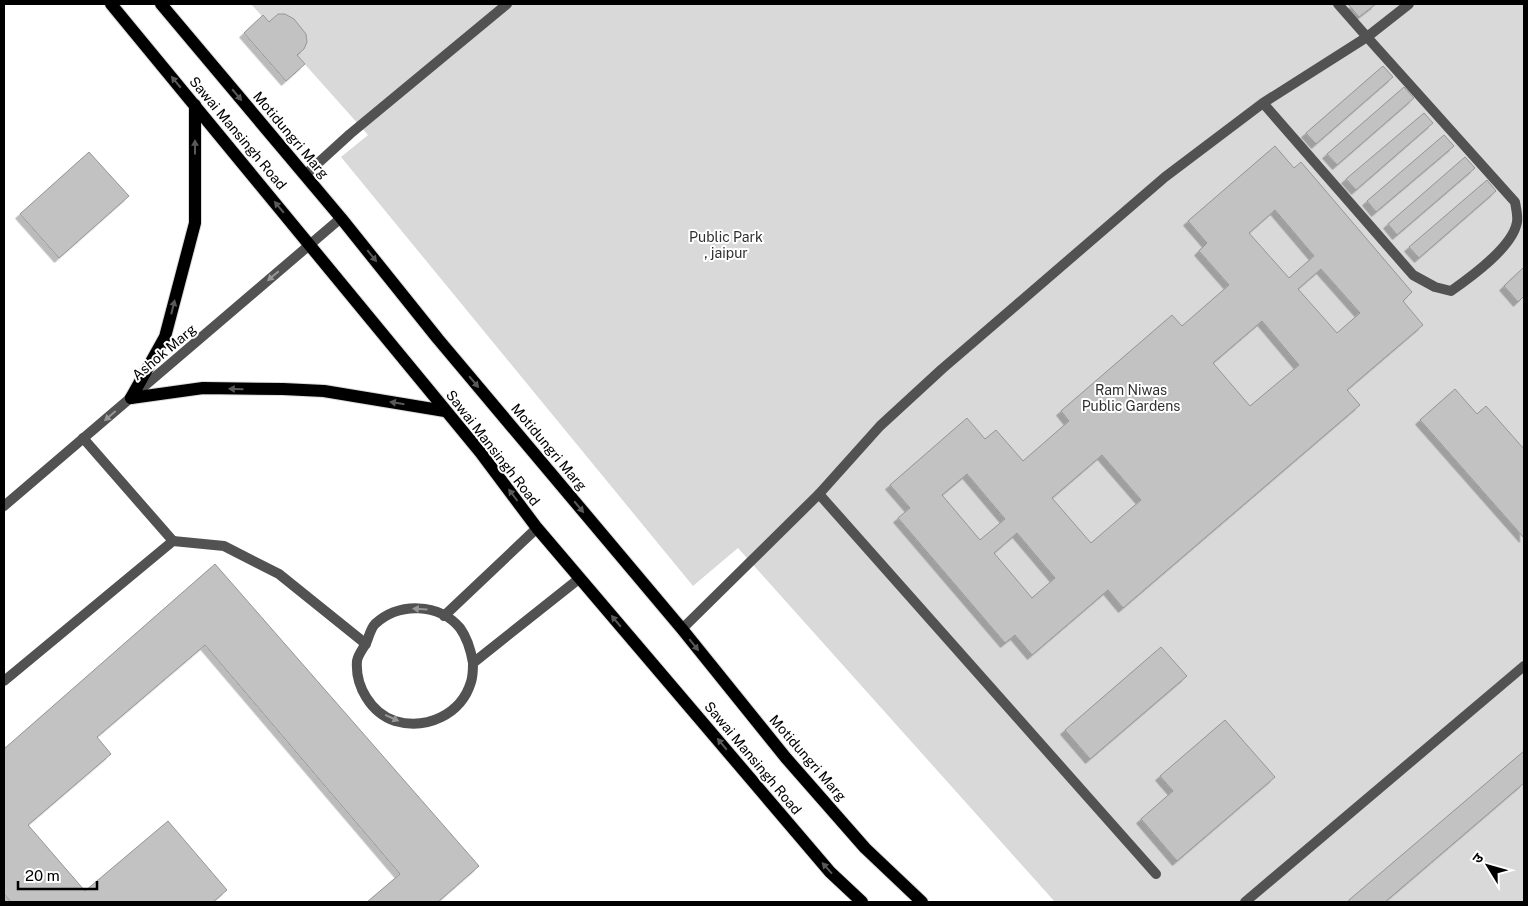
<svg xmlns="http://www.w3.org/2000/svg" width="1528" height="906" viewBox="0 0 1528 906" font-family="'Public Sans','Noto Sans Devanagari',sans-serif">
	<defs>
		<filter id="shadow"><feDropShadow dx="-4.5" dy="4.5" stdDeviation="0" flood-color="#0004"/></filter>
	</defs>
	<rect width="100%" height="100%" fill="#fff"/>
	<!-- green -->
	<path fill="#d9d9d9" d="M251 4H1524V902H1055L738 548 693 586 341 157 368 135Z"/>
	<!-- building -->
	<g fill="#c2c2c2" stroke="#969696" fill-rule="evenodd" filter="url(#shadow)">
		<path d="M1348 4H1376L1359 17Z"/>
		<path d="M278 14H285L294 19 306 34 307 42 304 49 297 55 305 64 286 81 244 33 263 15 269 22Z"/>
		<path d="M1383 66 1393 77 1316 144 1306 133Z"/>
		<path d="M1404 87 1414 98 1337 165 1327 154Z"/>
		<path d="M1424 113 1433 123 1356 190 1346 179Z"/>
		<path d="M1444 135 1454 146 1376 212 1367 201Z"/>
		<path d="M1275 146 1294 168 1301 162 1412 292 1403 301 1423 325 1347 390 1360 405 1123 608 1108 590 1032 655 1015 635 1005 643 898 518 910 508 890 485 967 418 985 439 996 430 1023 461 1069 421 1061 411 1172 315 1182 326 1229 285 1199 251 1207 243 1188 221ZM1275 210 1314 256 1289 278 1249 233ZM1321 269 1360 313 1337 333 1298 289ZM1262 321 1299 365 1250 406 1213 363ZM1102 455 1141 500 1091 543 1052 498ZM967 474 1005 519 980 540 942 495ZM1017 533 1055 578 1032 598 994 553Z"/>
		<path d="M89 152 129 196 59 258 20 214Z"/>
		<path d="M1465 157 1475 168 1397 235 1388 224Z"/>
		<path d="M1487 180 1496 191 1419 258 1409 247Z"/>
		<path d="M1524 267V296L1518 302 1504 286Z"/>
		<path d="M1455 389 1477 414 1486 406 1524 449V538L1420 420Z"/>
		<path d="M215 564 479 866 438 902H367L400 874 205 645 97 737 111 754 28 825 85 891 168 821 227 890 213 902H11L4 894V749Z"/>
		<path d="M1161 647 1187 676 1090 759 1065 730Z"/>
		<path d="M1225 720 1275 777 1177 861 1141 819 1173 791 1160 776Z"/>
		<path d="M1524 751V783L1385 902H1350L1349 900Z"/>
	</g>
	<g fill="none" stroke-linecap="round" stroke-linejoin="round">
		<!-- primary casing -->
		<g stroke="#dbdbdb" stroke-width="14">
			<g id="primary">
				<path d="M111 4 480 452 537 528 830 872 862 902"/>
				<path d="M161 4 341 218 438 339 682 629 786 758 865 848 922 902"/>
				<path d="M131 398 203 388 283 389 324 391 445 411"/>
				<path d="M131 398 165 337 195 223V105"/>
			</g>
		</g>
		<!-- service -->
		<g stroke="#525252" stroke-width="10">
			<path d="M1338 4 1367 37 1409 4"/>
			<path d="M305 175 350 134 507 4"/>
			<path d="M83 438 173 541"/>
			<path d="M819 494 880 426 942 369 1165 177 1263 103 1367 37 1515 202C1516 208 1518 216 1517 222 1513 247 1471 277 1451 291L1435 287 1413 275 1263 103"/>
			<path d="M444 616 537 528"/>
			<path d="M682 629 819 494 1156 874"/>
			<path d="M473 663C471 651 468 639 460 628 439 603 399 602 375 624 371 628 369 636 367 641 364 648 358 654 357 661 355 686 371 713 395 721 426 730 461 715 471 682 473 676 473 669 473 663L580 578"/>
			<path d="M4 681 173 541 224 546 279 574 366 644"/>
			<path d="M1245 902 1524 666"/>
		</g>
		<!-- tertiary -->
		<path stroke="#525252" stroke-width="10" d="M4 506 341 218"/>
		<!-- primary -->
		<use href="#primary" stroke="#000" stroke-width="12"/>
	</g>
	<!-- one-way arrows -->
	<defs><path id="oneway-solid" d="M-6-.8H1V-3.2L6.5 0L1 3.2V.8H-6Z" transform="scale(1.25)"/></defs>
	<g fill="#595959">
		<use href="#oneway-solid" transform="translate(176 82) rotate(-130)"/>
		<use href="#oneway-solid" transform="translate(237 95) rotate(50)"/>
		<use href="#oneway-solid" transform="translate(195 147) rotate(-90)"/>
		<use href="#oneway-solid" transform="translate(279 207) rotate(-130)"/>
		<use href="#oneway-solid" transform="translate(372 256) rotate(51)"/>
		<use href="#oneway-solid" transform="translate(173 307) rotate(-76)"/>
		<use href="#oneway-solid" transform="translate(474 382) rotate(50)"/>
		<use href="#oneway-solid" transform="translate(236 389) rotate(-179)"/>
		<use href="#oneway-solid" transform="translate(397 403) rotate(-171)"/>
		<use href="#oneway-solid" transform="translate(513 495) rotate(-127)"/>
		<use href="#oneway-solid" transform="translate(579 507) rotate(50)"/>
		<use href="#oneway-solid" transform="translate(616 621) rotate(-130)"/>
		<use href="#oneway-solid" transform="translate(694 645) rotate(51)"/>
		<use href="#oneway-solid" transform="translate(722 744) rotate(-130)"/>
		<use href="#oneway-solid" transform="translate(827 868) rotate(-132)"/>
	</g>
	<g fill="#979797">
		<use href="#oneway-solid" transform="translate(273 276) rotate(140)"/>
		<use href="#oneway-solid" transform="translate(110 416) rotate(139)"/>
		<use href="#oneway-solid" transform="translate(420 609) rotate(-176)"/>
		<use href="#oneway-solid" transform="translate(392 718) rotate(24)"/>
	</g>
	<g text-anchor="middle" stroke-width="4" stroke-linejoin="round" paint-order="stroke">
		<!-- street labels -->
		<g font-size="14" fill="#000" stroke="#fff">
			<text transform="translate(238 133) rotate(50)" y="5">Sawai Mansingh Road</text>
			<text transform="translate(291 135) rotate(50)" y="5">Motidungri Marg</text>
			<text transform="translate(164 352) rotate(-40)" y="5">Ashok Marg</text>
			<text transform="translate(549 447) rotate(50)" y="5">Motidungri Marg</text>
			<text transform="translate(493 448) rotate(52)" y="5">Sawai Mansingh Road</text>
			<text transform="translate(753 758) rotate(50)" y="5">Sawai Mansingh Road</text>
			<text transform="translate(808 758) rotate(49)" y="5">Motidungri Marg</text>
		</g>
		<!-- park labels -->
		<g font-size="14" fill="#303030" stroke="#fff">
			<text x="726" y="242">Public Park<tspan x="726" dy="16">, jaipur</tspan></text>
			<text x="1131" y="395">Ram Niwas<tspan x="1131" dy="16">Public Gardens</tspan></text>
		</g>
	</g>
	<!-- border -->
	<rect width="1528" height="906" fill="none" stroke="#000000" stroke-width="10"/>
	<!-- north arrow -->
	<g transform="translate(1488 866) rotate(307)" stroke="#ffffff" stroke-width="4" paint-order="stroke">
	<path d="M0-4L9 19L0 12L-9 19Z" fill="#000000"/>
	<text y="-8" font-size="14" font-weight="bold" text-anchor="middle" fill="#000000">उ</text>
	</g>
	<!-- scale -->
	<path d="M18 881v8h79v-8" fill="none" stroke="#000000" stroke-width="2.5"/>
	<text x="25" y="881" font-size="15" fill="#000000" stroke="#ffffff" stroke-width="4" paint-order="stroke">20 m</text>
</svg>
